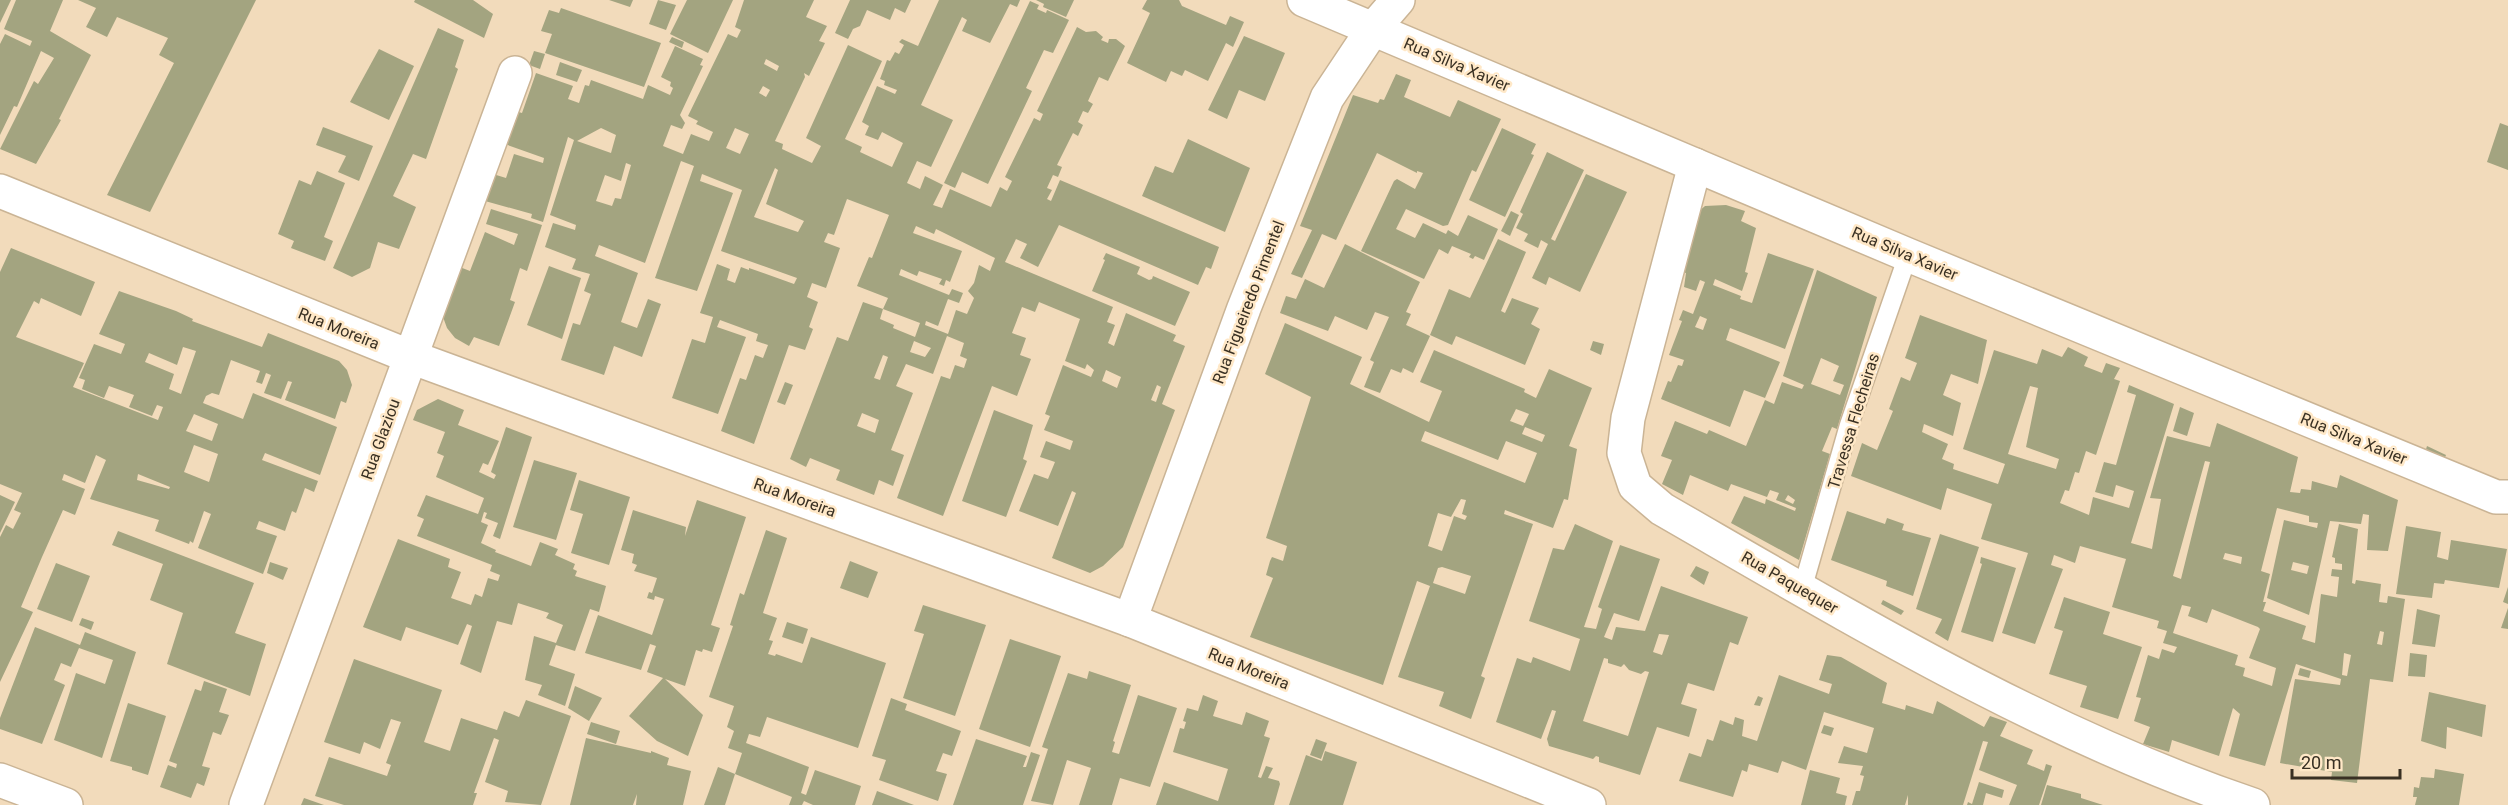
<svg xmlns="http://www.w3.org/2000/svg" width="2508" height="805" viewBox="0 0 2508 805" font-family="Roboto,sans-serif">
	<rect width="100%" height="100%" fill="#f2dbbb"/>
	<!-- building -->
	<g fill="#a3a480" fill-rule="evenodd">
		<path d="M0 0H11L0 23Z"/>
		<path d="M16 0H63L50 31 91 55 59 119 61 120 36 164 0 149 34 81 38 84 54 58 41 51 17 107 14 106 0 135V44L5 34 30 46 32 41 4 29Z"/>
		<path d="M78 0H256L150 212 107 195 174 63 159 55 168 38 117 17 107 37 86 27 96 8Z"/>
		<path d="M415 0H473L493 14 484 38 414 2Z"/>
		<path d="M609 0H633L630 7Z"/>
		<path d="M658 0 676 5 666 30 649 24Z"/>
		<path d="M687 0H733L708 53 670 34Z"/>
		<path d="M744 0H814L806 17 827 26 819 41 825 43 809 76 804 73 805 77 775 141 783 144 782 149 812 163 821 146 806 138 848 45 882 61 845 139 862 147 860 152 892 167 903 143 882 132 878 140 865 135 869 126 862 122 877 86 895 94 897 90 884 85 885 81 880 79 887 60 890 61 895 52 899 54 904 45 899 42 902 39 918 46 939 0H1020L1017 7 1010 4 990 43 962 31 967 20 962 17 921 105 953 120 931 167 917 161 907 183 920 189 925 176 943 185 933 205 942 208 950 189 991 207 1000 187 1007 191 1012 181 1005 177 1034 118 1040 121 1043 114 1037 111 1077 27 1086 32 1096 31 1103 37 1101 40 1108 43 1109 39H1116L1125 46 1108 81 1099 77 1088 101 1093 104 1088 113 1083 111 1078 122 1083 125 1078 136 1073 133 1057 165 1062 167 1058 177 1053 175 1047 188 1052 190 1047 199 1051 201 1060 180 1219 247 1211 269 1206 267 1198 285 1059 225 1038 267 1020 258 1027 244 1016 239 1005 262 1113 307 1107 322 1115 325 1108 343 1114 346 1126 313 1176 335 1173 341 1185 346 1162 404 1175 410 1123 547 1103 566 1090 573 1052 558 1076 493 1072 491 1058 526 1019 511 1034 474 1048 479 1055 462 1040 457 1046 441 1070 450 1073 441 1044 430 1050 416 1045 414 1063 365 1091 377 1094 370 1087 364 1085 369 1065 361 1080 319 1039 302 1035 312 1022 307 1012 333 1026 338 1020 355 1031 359 1017 396 992 386 943 516 897 498 941 376 950 379 955 365 964 368 967 359 960 356 964 343 947 336 933 374 906 364 896 386 913 393 891 450 904 455 893 486 879 480 874 495 836 480 840 470 810 458 806 467 790 459 837 337 848 341 863 302 883 309 880 319 894 325 893 328 915 337 920 323 883 309 888 298 857 286 869 257 872 258 889 215 847 199 834 235 828 233 824 242 840 248 826 288 812 283 807 297 818 302 809 327 813 329 805 350 789 345 754 444 721 431 740 378 746 380 755 355 763 358 768 345 756 341 758 334 720 320 717 327 746 337 718 414 672 398 692 339 705 343 713 317 700 313 717 264 730 269 727 280 735 283 741 267 749 270V268L794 284 797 278 721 251 742 190 702 174 700 181 733 193 697 291 655 278 694 166 681 161 645 263 599 245 595 256 638 273 621 322 637 328 648 299 661 304 642 357 614 346 604 375 561 360 573 323 580 325 591 294 584 291 590 274 572 269 576 259 545 247 553 223 575 230 576 225 550 215 574 140 568 137 543 222 531 218 532 214 485 201 493 174 506 178 514 154 543 163 544 158 502 143 512 110 522 113 536 73 573 86 568 99 579 103 585 85 589 86 591 80 643 99 648 85 670 95 673 88 670 86 671 82 661 77 675 46 703 59 700 65 703 66 680 115 685 123 682 129 671 125 663 146 683 154 691 134 709 141 713 132 696 124 698 121 688 116 728 34 737 38 741 30 735 27ZM766 59 779 66 777 71 764 64ZM763 86 770 90 766 97 759 93ZM601 128 616 135 611 153 577 141ZM735 128 749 134 740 154 726 148ZM626 163 631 165 621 199 615 198 612 206 596 201 605 175 621 181ZM775 168 778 170 766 204 804 221 798 232 754 217ZM916 226 934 234 936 229 995 258 990 271 979 265 974 283 968 291 974 298 967 314 956 310 948 334 925 325 926 321 938 326 948 299 959 303 963 293 952 289 949 295 899 275 901 269 917 276 919 271 942 279 939 284 944 286 946 280 950 282 962 251 913 233ZM914 341 931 348 925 357 910 352ZM883 355 888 357 880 380 874 378ZM1106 370 1121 377 1117 388 1102 381ZM1157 385 1161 387 1156 402 1151 400ZM862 413 879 420 875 433 857 426Z"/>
		<path d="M850 0H911L905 13 895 8 890 20 867 10 860 26 853 29 848 39 835 33Z"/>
		<path d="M1036 0H1074L1066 17 1043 7 1044 4Z"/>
		<path d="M1147 0H1179L1182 6 1226 25 1230 16 1244 22 1233 47 1226 43 1208 81 1185 70 1182 76 1171 71 1166 82 1127 63 1150 13 1142 9Z"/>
		<path d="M1030 1 1039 5 1037 9 1046 13 1047 10 1069 20 1053 53 1044 50 1026 88 1032 91 988 184 962 172 955 188 944 183Z"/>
		<path d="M561 8 661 43 644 87 545 53 552 34 541 31 549 10 559 13Z"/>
		<path d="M438 28 464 40 455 67 458 69 426 159 413 154 393 196 416 207 399 249 378 242 370 268 352 277 333 268Z"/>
		<path d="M1244 36 1285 53 1265 101 1239 90 1227 119 1208 110Z"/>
		<path d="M672 37 684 42 682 48 669 42Z"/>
		<path d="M379 49 414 66 389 120 350 102Z"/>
		<path d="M534 51 545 54 540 69 529 65Z"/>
		<path d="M560 62 582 70 577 82 556 75Z"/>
		<path d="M1396 74 1411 80 1404 97 1450 117 1458 100 1501 119 1476 172 1472 170 1448 225 1443 226 1406 209 1396 229 1415 238 1423 223 1446 234 1448 230 1458 236 1468 215 1498 229 1484 260 1475 256 1473 259 1469 257 1471 254 1452 246 1448 254 1439 249 1424 279 1361 251 1394 181 1397 179 1415 189 1423 173 1417 171V173L1377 153 1336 240 1322 234 1302 278 1291 274 1312 230 1300 226 1353 95 1378 103 1380 99 1384 100Z"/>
		<path d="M2500 123 2508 126V170L2487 162Z"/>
		<path d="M323 127 373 146 359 181 338 172 346 156 316 145Z"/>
		<path d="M1502 128 1536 144 1531 154 1534 155 1505 217 1469 200Z"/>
		<path d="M1188 139 1250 168 1225 232 1142 196 1155 166 1173 173Z"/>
		<path d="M1547 152 1584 170 1551 239 1555 241 1586 174 1627 192 1580 292 1549 277 1546 285 1532 278 1548 244 1541 240 1538 248 1524 241 1528 234 1516 228 1523 214 1520 212Z"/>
		<path d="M317 171 345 183 324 237 333 241 325 261 291 248 294 241 278 234 299 180 311 185Z"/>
		<path d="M1726 205 1745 211 1741 221 1756 228 1745 272 1748 273 1742 291 1715 279 1713 285 1741 296 1740 299 1752 303 1768 253 1814 269 1785 349 1730 328 1726 340 1780 362 1765 398 1744 390 1730 427 1661 399 1668 381 1671 382 1678 365 1682 366 1684 360 1669 355 1682 321 1679 320 1683 310 1693 314 1705 282 1700 280 1696 291 1684 287 1686 273 1669 268 1690 219 1705 206ZM1700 316 1707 319 1703 330 1695 327Z"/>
		<path d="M491 209 542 225 527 271 520 268 510 300 515 302 499 346 474 337 469 346 455 338 447 328 443 317 452 264 470 271 485 232 514 245 518 234 486 224Z"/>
		<path d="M1511 211 1519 215 1510 236 1501 231Z"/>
		<path d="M1498 239 1526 252 1501 311 1505 313 1512 298 1539 308 1531 324 1540 329 1525 365 1456 336 1452 345 1430 335 1449 289 1470 298Z"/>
		<path d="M1345 244 1420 282 1406 312 1411 314 1406 325 1430 336 1413 373 1403 368 1401 373 1391 369 1380 393 1364 387 1374 362 1370 360 1389 317 1375 312 1367 330 1335 316 1328 331 1280 313 1286 296 1296 299 1305 279 1324 288Z"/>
		<path d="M11 248 95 282 81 316 41 298 39 304 34 301 16 337 84 363 73 387 158 420 163 407 157 405 152 416 129 407 134 395 109 386 104 398 82 389 85 380 79 378 94 344 121 354 125 344 99 334 119 291 176 311 193 319 192 321 262 347 268 333 339 361 347 370 352 385 346 403 341 401 335 419 285 400 292 382 288 381 281 399 264 393 271 375 266 373 262 384 256 382 260 371 231 360 219 395 212 393 206 396 203 403 243 419 253 393 337 427 320 475 265 453 262 460 318 481 314 492 305 488 296 513 292 511 285 531 259 521 256 529 277 536 263 574 198 548 211 514 204 511 193 543 190 541 189 544 155 531 159 520 90 499 106 460 96 455 85 483 64 474 62 480 85 489 75 515 63 510 42 557 21 607 33 612 0 682V537L6 525 13 529 21 513 14 510 22 493 0 484V272ZM183 347 196 351 181 394 169 389 174 374 145 362 149 353 177 365ZM194 414 218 424 212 441 186 431ZM194 445 218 454 209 482 184 472ZM138 474 170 487 169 489 137 480Z"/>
		<path d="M1106 253 1140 267 1137 274 1149 280 1152 279 1153 276 1190 292 1175 326 1092 291 1105 260 1103 259Z"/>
		<path d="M549 266 581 278 562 339 527 325Z"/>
		<path d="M1817 270 1877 297 1837 429 1832 427 1822 451 1830 454 1799 560 1731 523 1744 496 1765 504 1766 499 1795 511 1796 508 1776 500 1779 493 1770 490 1767 497 1731 484 1728 491 1690 475 1683 495 1662 484 1672 460 1661 456 1675 421 1707 434 1709 430 1746 446 1765 400 1774 404 1782 382 1802 389 1804 385 1783 376ZM1821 358 1839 366 1833 381 1844 385 1840 395 1811 384ZM1788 495 1795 500 1793 504 1785 500Z"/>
		<path d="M1920 315 1987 340 1978 384 1951 374 1943 395 1961 403 1953 436 1924 424 1922 432 1948 444 1942 459 1954 464 1953 469 1998 484 2005 464 1963 449 1994 350 2037 364 2042 349 2062 357 2068 347 2088 357 2084 366 2102 373 2106 363 2120 368 2114 379 2120 381 2096 455 2086 451 2079 473 2075 472 2069 491 2065 490 2060 503 2089 515 2093 497 2129 508 2134 491 2116 485 2113 497 2095 492 2104 462 2116 465 2136 395 2127 392 2129 385 2174 404 2131 543 2152 549 2161 499 2150 498 2167 436 2210 447 2217 423 2298 457 2290 492 2300 493 2301 489 2311 490 2312 481 2337 488 2340 475 2398 500 2388 551 2367 550 2369 515 2363 514 2361 524 2330 521 2309 615 2267 598 2284 520 2317 528 2318 523 2309 522V516L2277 508 2261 571 2270 574 2263 602H2266L2263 611 2306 626 2302 639 2315 643 2321 594 2337 597 2339 577 2331 576 2332 569 2342 570V564L2335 563V558L2332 557 2339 524 2358 529 2352 583 2355 584 2356 580 2381 584 2379 602 2387 603 2388 596 2405 599 2393 682 2370 679 2357 783 2331 780 2332 772 2280 763 2295 679 2340 685 2341 679 2296 664 2265 766 2229 756 2240 714 2233 708 2219 756 2172 740 2169 752 2143 744 2150 727 2134 721 2141 698 2136 697 2148 655 2159 659 2162 649 2174 653 2177 647 2163 643 2167 631 2157 628 2159 621 2112 607 2126 559 2080 546 2075 563 2054 555 2051 565 2063 569 2035 644 2002 633 2028 553 1981 539 1992 504 1947 488 1941 510 1851 476 1862 443 1877 450 1893 411 1889 409 1901 377 1910 381 1917 363 1905 358ZM2030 386 2038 388 2026 447 2059 459 2056 469 2008 454ZM2205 461 2210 462 2209 466 2181 579 2173 576ZM2225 553 2242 557 2241 564 2223 559ZM2293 562 2309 566 2307 574 2291 570ZM2182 605 2191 607 2188 616 2207 623 2212 609 2258 627 2260 629 2249 658 2276 668 2272 686 2243 676 2245 668 2235 665 2238 655 2173 633ZM2380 631 2384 632 2382 645 2377 644ZM2344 653 2351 655 2347 676 2342 675Z"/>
		<path d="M1285 323 1362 357 1350 384 1429 422 1442 391 1420 382 1434 350 1525 389 1524 392 1536 398 1549 369 1592 388 1569 446 1577 449 1568 500 1564 499 1553 528 1505 510 1504 514 1533 524 1481 676 1485 678 1471 719 1439 706 1444 692 1398 677 1430 586 1417 581 1383 685 1250 637 1273 578 1266 575 1270 561 1272 557 1283 561 1287 546 1266 538 1311 397 1265 374ZM1516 409 1529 414 1523 426 1510 421ZM1525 427 1545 435 1542 442 1522 434ZM1425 431 1498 460 1506 441 1537 453 1525 483 1421 441ZM1461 499 1466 500 1462 514 1467 516 1465 520 1454 516 1442 551 1428 546 1438 513 1451 517ZM1442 567 1471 576 1465 594 1433 583 1438 568Z"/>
		<path d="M1593 341 1604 344 1601 355 1590 350Z"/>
		<path d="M785 382 793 385 785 405 777 402Z"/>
		<path d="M438 399 464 410 458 425 499 441 488 465 483 463 479 472 494 479 496 475 491 472 506 427 532 437 500 539 493 536 498 523 485 518 487 513 484 512 481 522 488 525 481 543 496 550 495 552 531 566 540 542 558 549 555 555 575 564 573 569 577 571 575 576 606 586 599 612 590 609 575 651 556 645 549 665 575 674 565 706 538 695 542 685 525 680 534 636 556 643 563 625 546 618 549 613 518 603 512 625 497 621 481 673 460 664 472 626 467 624 458 645 406 627 401 641 363 627 398 539 450 559 448 567 461 572 451 598 471 605 475 594 482 597 488 578 498 581 500 575 490 571 492 565 417 536 424 519 417 516 426 495 478 514 484 498 436 477 444 456 437 453 445 432 413 420 417 410Z"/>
		<path d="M2180 407 2194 413 2187 436 2173 431Z"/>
		<path d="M994 410 1033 425 1023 459 1027 461 1006 517 962 501Z"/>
		<path d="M2427 446 2446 455 2442 464 2424 456Z"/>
		<path d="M534 460 577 473 556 540 513 527Z"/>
		<path d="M579 480 630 497 609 565 571 553 583 514 570 510Z"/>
		<path d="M0 495 15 502 0 533Z"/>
		<path d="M697 500 746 517 711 625 720 628 712 652 703 649 702 652 696 650 685 686 665 679 703 715 688 756 657 741 629 716 663 678 647 672 656 646 650 644 641 670 585 653 598 615 652 635 664 599 655 596 654 600 647 598 649 592 652 593 657 578 634 571 637 565 632 563 634 554 621 550 633 510 686 527 685 536Z"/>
		<path d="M1847 511 1885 524 1887 518 1904 524 1902 530 1931 538 1913 596 1886 586 1887 581 1831 560Z"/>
		<path d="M1575 524 1613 541 1584 627 1596 629 1602 609 1598 607 1620 545 1660 559 1639 621 1614 613 1604 637 1612 640 1616 627 1645 631 1661 586 1748 617 1738 645 1730 642 1714 691 1688 683 1681 704 1697 709 1689 737 1657 727 1640 775 1599 762V757L1596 756 1593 759 1549 746 1547 739 1556 711 1552 710 1541 739 1496 722 1517 658 1531 663 1533 657 1570 671 1580 639 1529 621 1553 548 1564 550ZM1659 634 1669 635 1662 655 1653 652ZM1604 658 1608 659V663L1621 667 1624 664 1629 670 1641 674 1645 671 1649 672 1628 736 1583 721Z"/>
		<path d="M2406 526 2441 532 2437 557 2448 560 2451 540 2507 549 2499 588 2445 580 2444 584 2434 583 2432 598 2396 594Z"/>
		<path d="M766 530 787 538 763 613 777 618 769 640 773 641 768 654 775 656 776 654 802 663 811 637 886 663 858 748 767 717 760 737 749 734 746 743 809 767 801 793 806 795 815 770 861 786 855 805H813L804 801 802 805H789L792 797 735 774 742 753 728 748 734 731 727 727 734 706 709 697 733 626 730 625 740 593 744 595Z"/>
		<path d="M118 531 254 583 235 633 266 644 250 696 167 664 183 613 150 600 163 564 112 545Z"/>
		<path d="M1940 534 1979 547 1948 641 1935 633 1942 619 1916 609Z"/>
		<path d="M1981 557 2016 568 1993 642 1961 632 1982 564 1980 563Z"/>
		<path d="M850 561 878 572 868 598 840 588Z"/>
		<path d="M270 562 288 568 283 580 267 573Z"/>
		<path d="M56 563 90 576 72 622 37 609Z"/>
		<path d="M1696 566 1709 572 1704 585 1690 576Z"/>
		<path d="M2508 587V604L2503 602Z"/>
		<path d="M2064 597 2110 612 2103 634 2142 647 2118 719 2080 707 2087 686 2049 674 2063 631 2054 628Z"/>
		<path d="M1883 600 1904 611 1901 615 1881 604Z"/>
		<path d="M923 605 986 625 955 716 903 698 924 634 914 631Z"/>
		<path d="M2508 608V629L2501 628Z"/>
		<path d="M2417 609 2440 615 2435 647 2412 644Z"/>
		<path d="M82 618 94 622 91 630 79 625Z"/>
		<path d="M787 622 808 629 803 644 782 637Z"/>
		<path d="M35 627 80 645 85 632 136 652 102 758 54 740 76 673 105 684 113 660 79 648 71 667 61 663 54 680 65 685 42 744 0 729V718Z"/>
		<path d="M1010 639 1061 656 1030 747 979 729Z"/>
		<path d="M2410 653 2427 655 2425 677 2408 676Z"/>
		<path d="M1827 655 1841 657 1887 683 1882 703 1905 710 1906 705 1933 714 1937 701 1984 727 1990 716 2007 722 2000 736 2033 750 2027 764 2044 771 2046 764 2052 766 2039 805H2009L2017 785 1979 770 1988 742 1983 741 1963 805H1908V795L1905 805H1852L1856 791H1860L1864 776 1860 775 1863 766 1838 763 1844 746 1867 753 1874 728 1824 712 1806 770 1782 761 1778 773 1749 764 1747 772 1742 770 1733 797 1679 781 1689 753 1701 757 1707 739 1713 741 1720 720 1733 725 1735 717 1744 720 1742 736 1757 741 1779 675 1829 694 1832 684 1819 680Z"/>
		<path d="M354 659 442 690 424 742 450 751 461 718 497 730 504 711 519 717 526 700 571 716 541 805 505 802 508 791 485 782 499 740 494 738 474 793H477L473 805H344L315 796 329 757 387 776 391 765 386 763 401 722 391 719 380 749 364 742 360 754 324 742Z"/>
		<path d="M2300 668 2311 671 2309 678 2298 675Z"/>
		<path d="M1089 671 1131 685 1113 741 1115 742 1112 752 1119 754 1138 695 1177 708 1150 787 1120 778 1112 805H1079L1091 768 1067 760 1053 805 1031 801 1048 749 1042 747 1068 673 1087 679Z"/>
		<path d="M204 681 227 689 219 712 229 715 221 735 213 732 202 766 210 768 204 786 197 783 191 798 160 787 168 765 176 768 177 764 169 761 195 689 201 691Z"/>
		<path d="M575 686 602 698 589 721 568 708Z"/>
		<path d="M2429 692 2486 705 2482 737 2447 727 2446 749 2421 741Z"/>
		<path d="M1203 695 1218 701 1213 716 1242 725 1246 712 1269 721 1264 736 1270 738 1258 777 1261 778 1266 766 1273 768 1268 778 1279 781 1280 784 1274 805H1156L1164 782 1218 801 1228 769 1173 752 1180 728 1184 729 1186 722 1183 721 1187 708 1198 711Z"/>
		<path d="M1758 696 1763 698 1760 706 1754 705Z"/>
		<path d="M891 698 907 704 905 710 961 731 952 756 943 753 936 771 947 774 938 801 879 780 886 760 872 756Z"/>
		<path d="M128 703 166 716 148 775 132 770V767L110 761Z"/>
		<path d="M591 722 620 731 616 744 587 734Z"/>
		<path d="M1824 725 1834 728 1831 736 1821 733Z"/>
		<path d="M586 738 651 753V751L669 758 667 765 691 771 683 805H636L637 794 633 805H570Z"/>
		<path d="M976 739 1027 756 1023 767H1026L1031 752 1040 755 1023 805H953Z"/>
		<path d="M1316 739 1327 743 1321 759 1310 755Z"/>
		<path d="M1325 751 1357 762 1343 805H1289L1306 755 1322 761Z"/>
		<path d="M718 767 735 774 725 805H704Z"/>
		<path d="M2435 769 2464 774 2459 805H2415L2417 797H2413L2414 787 2419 788 2421 777 2434 778Z"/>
		<path d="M1810 770 1840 778 1836 793 1847 796 1845 805H1801Z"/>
		<path d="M1979 782 2004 790 2002 798 1986 793 1983 805H1967L1968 802 1972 804Z"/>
		<path d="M2047 785 2081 794V798L2103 805H2041Z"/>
		<path d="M877 791 914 805H872Z"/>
		<path d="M304 798 324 805H301Z"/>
	</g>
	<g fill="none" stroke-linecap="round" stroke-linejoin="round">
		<!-- service casing -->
		<g stroke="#cab495" stroke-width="21">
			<path id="service" d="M1802 590 1849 425 1908 255"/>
		</g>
		<!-- minor casing -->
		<g stroke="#cab495" stroke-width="36">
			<g id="minor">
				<path d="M1304 0 1908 255 2496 497H2508"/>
				<path d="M1695 165 1628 418 1624 453 1635 486 1662 509C1853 619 2043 734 2253 805"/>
				<path d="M0 191 411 357 1130 620 1589 805"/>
				<path d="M1130 620 1244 308 1327 98 1373 29 1398 0"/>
				<path d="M0 780 66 805"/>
				<path d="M246 805 515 73"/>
			</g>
		</g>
		<!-- service -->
		<use href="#service" stroke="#fff" stroke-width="18"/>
		<!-- minor -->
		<use href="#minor" stroke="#fff" stroke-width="33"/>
	</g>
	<g text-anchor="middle" stroke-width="5" stroke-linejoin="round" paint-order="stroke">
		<!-- street labels -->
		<g font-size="16" fill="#393023" stroke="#ffe8c7">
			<text transform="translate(1457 64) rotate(23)" y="6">Rua Silva Xavier</text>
			<text transform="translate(1905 253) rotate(23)" y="6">Rua Silva Xavier</text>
			<text transform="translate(1248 302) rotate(-69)" y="6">Rua Figueiredo Pimentel</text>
			<text transform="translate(339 328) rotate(22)" y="6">Rua Moreira</text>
			<text transform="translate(1853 421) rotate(-73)" y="6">Travessa Flecheiras</text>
			<text transform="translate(2354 438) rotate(22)" y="6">Rua Silva Xavier</text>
			<text transform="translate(380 439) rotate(-70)" y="6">Rua Glaziou</text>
			<text transform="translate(795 497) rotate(20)" y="6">Rua Moreira</text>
			<text transform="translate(1790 582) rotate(30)" y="6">Rua Paquequer</text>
			<text transform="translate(1249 668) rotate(22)" y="6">Rua Moreira</text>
		</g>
	</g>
	<!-- scale -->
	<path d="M2292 769v9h108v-9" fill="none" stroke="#393023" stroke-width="3"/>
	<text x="2301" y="769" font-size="18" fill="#393023" stroke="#ffe8c7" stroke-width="4.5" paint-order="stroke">20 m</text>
</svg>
